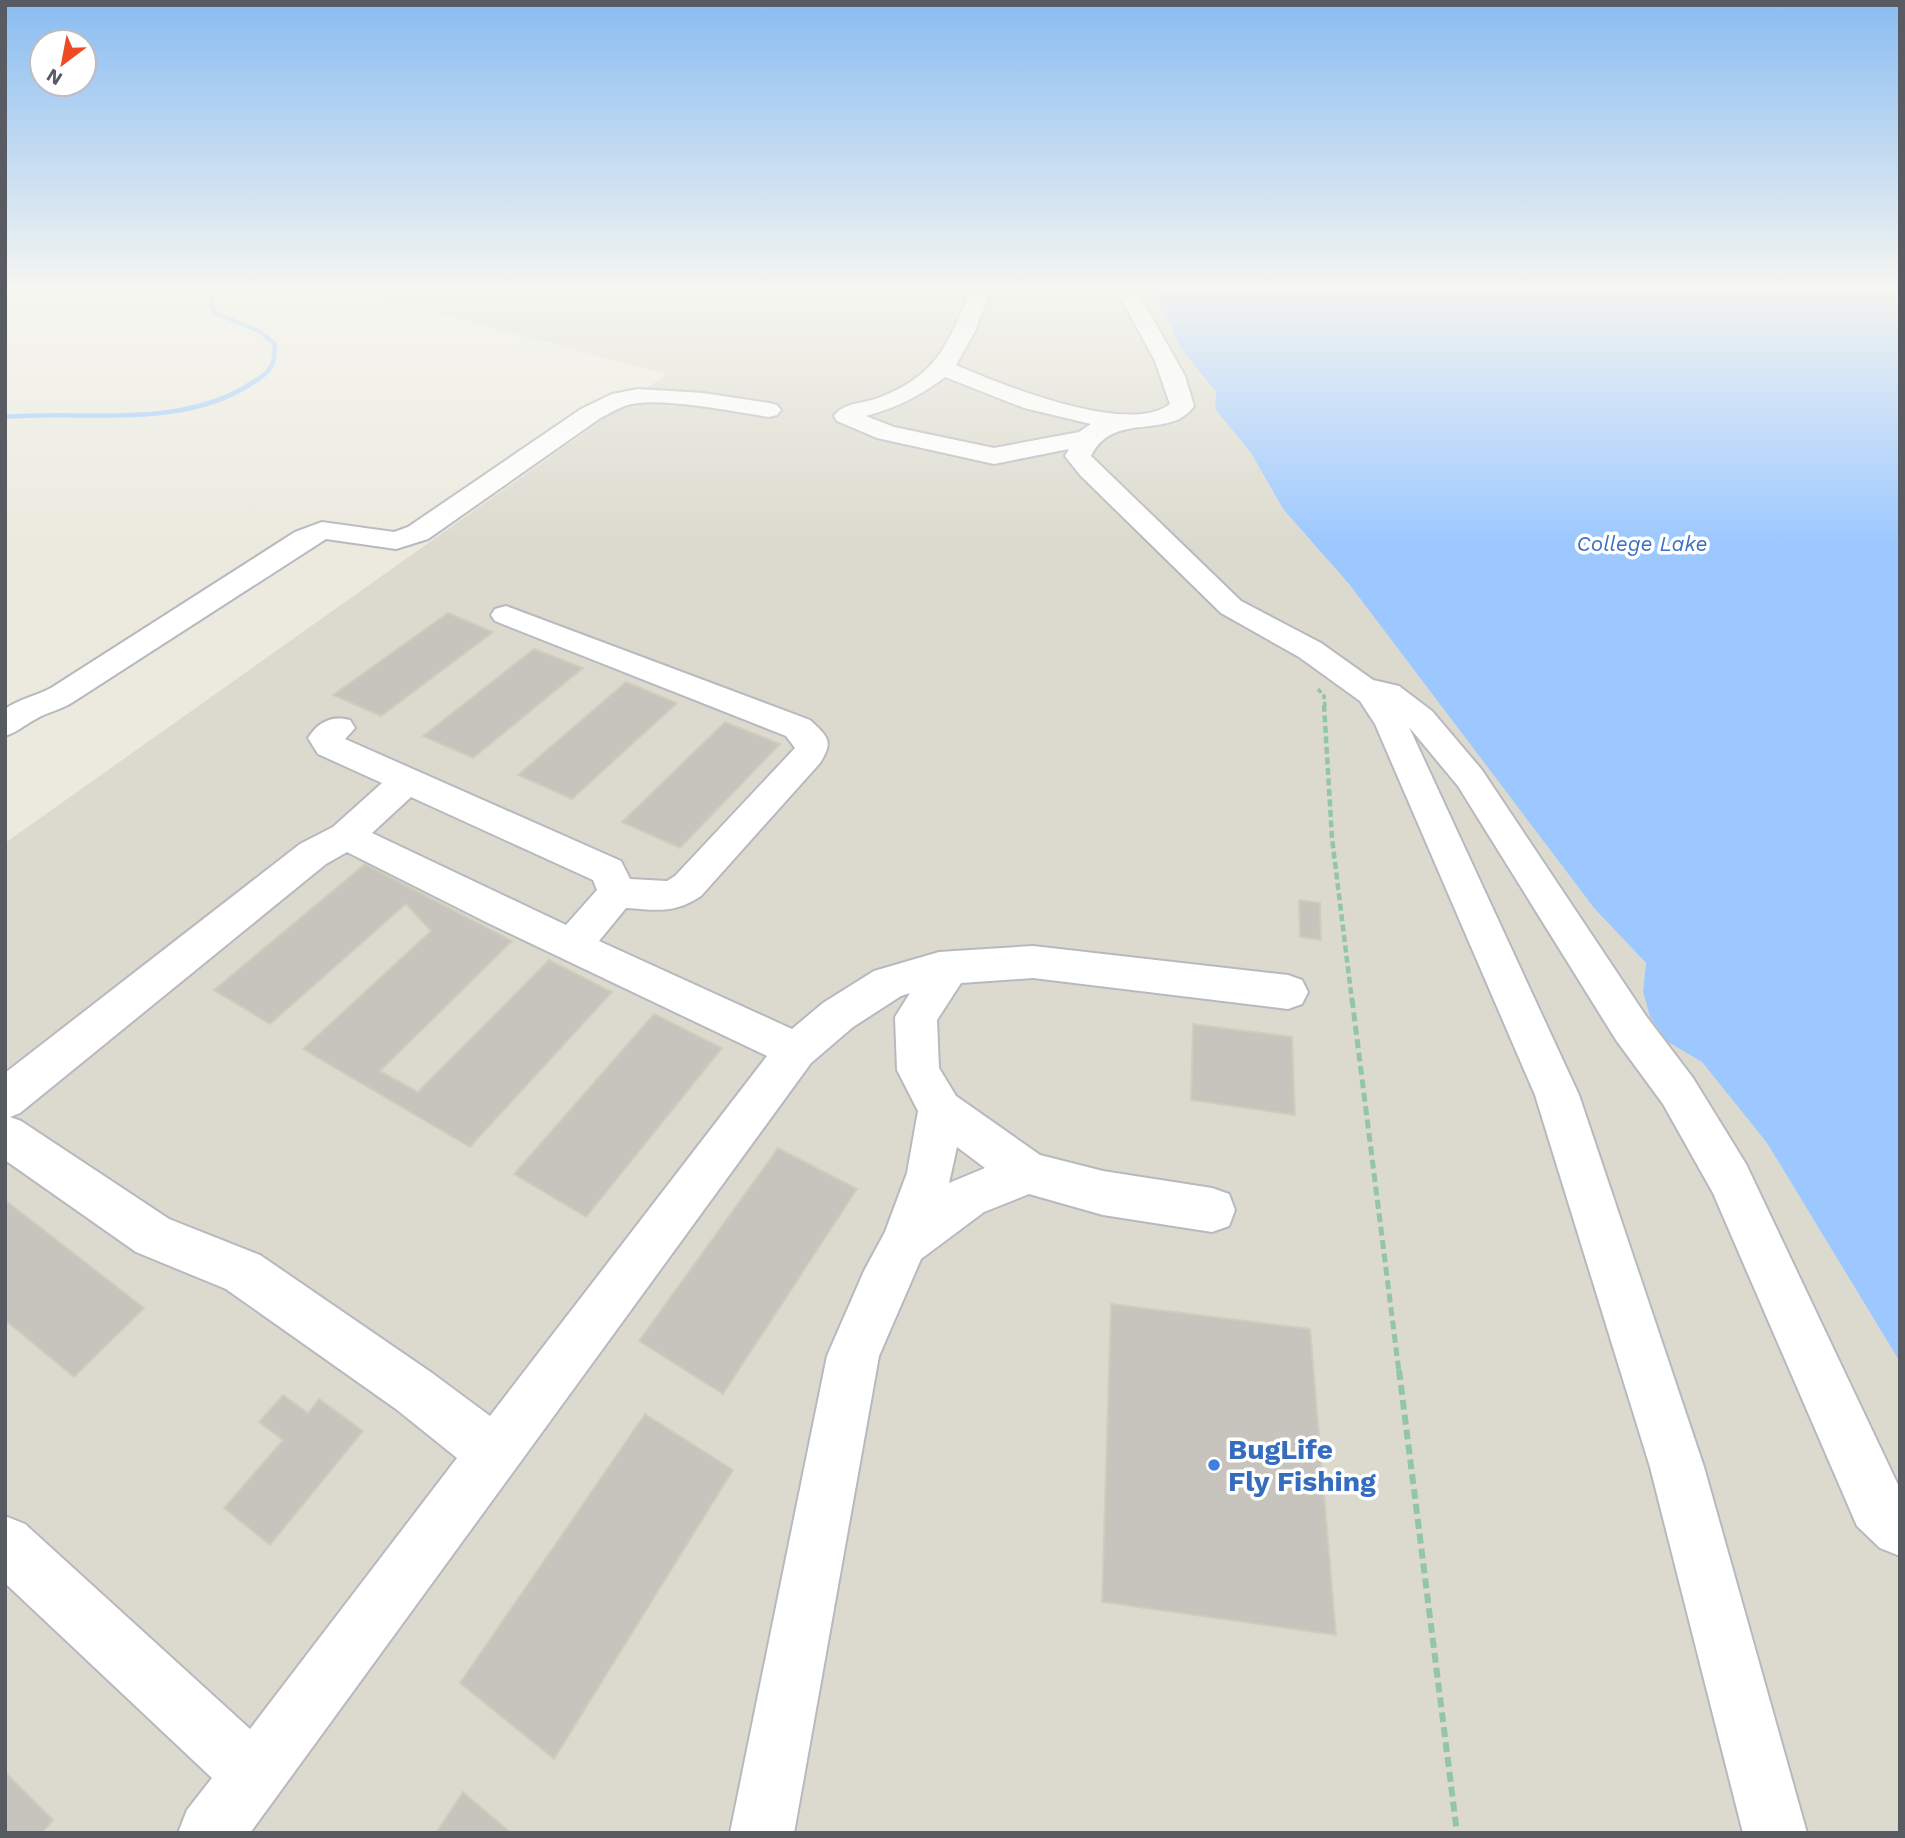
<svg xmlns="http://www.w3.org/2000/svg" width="1905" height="1838" viewBox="0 0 1905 1838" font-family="'Work Sans',sans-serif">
	<rect width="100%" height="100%" fill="#eceadf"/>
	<!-- education -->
	<path fill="#dcdace" d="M339 287H1152L1180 347 1216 392 1215 409 1251 453 1283 509 1349 584 1594 908 1646 963 1643 991 1668 1042 1702 1062 1767 1143 1900 1362V1833H5V843L667 374Z"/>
	<!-- water -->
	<path fill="#9cc8ff" d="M1152 287H1900V1362L1767 1143 1702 1062 1668 1042 1650 1017 1643 991 1646 963 1594 908 1349 584 1283 509 1251 453 1215 409 1216 392 1180 347Z"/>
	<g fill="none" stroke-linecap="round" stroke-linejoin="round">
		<!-- stream -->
		<path stroke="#9cc8ff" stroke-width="4.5" d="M5 417C86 410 181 430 252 383 259 379 268 373 272 365 275 359 274 351 275 344L259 331 215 313 211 302 218 287"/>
	</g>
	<!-- building -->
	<g fill="#c6c4bc" stroke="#d0cdbd" stroke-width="2">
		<path d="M448 613 493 632 381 716 333 695Z"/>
		<path d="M534 649 583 668 473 758 423 736Z"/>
		<path d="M626 682 677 703 572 799 518 775Z"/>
		<path d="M725 722 780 744 680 848 622 822Z"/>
		<path d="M365 864 512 941 380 1071 418 1092 549 960 612 992 470 1147 303 1049 431 931 406 904 270 1024 214 990Z"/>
		<path d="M1299 900 1320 903 1321 940 1300 937Z"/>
		<path d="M654 1014 722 1048 586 1217 514 1174Z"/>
		<path d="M1193 1024 1292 1037 1295 1115 1191 1100Z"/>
		<path d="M778 1148 857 1189 723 1394 639 1341Z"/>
		<path d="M5 1200 144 1308 74 1377 5 1320Z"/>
		<path d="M1111 1304 1310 1329 1336 1635 1102 1602Z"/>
		<path d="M283 1395 308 1413 319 1399 363 1431 270 1545 224 1508 283 1440 259 1422Z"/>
		<path d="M645 1414 733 1470 554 1759 460 1683Z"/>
		<path d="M5 1772 53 1820 42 1833H5Z"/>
		<path d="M463 1792 511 1833H436Z"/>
	</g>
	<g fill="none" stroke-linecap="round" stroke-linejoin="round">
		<!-- minor casing -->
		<g stroke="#b7b9bf" stroke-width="4">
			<g id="minor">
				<path d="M972 287H992L975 331 956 365C1000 384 1128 437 1170 404L1155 361 1115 287H1135L1185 376 1194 406C1170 441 1113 410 1091 456L1241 601 1321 643 1373 680 1399 686 1432 711 1482 770 1646 1016 1693 1078 1746 1164 1900 1489V1556L1880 1548 1857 1526 1713 1193 1663 1104 1616 1040 1458 786 1409 727 1579 1095 1704 1467 1807 1833H1743L1650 1467 1535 1095 1375 724 1360 701 1299 657 1221 613 1080 475 1065 456 1069 449 994 464 877 438 837 421 834 416C844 402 862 404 878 398 938 376 949 342 972 287ZM945 377 1024 408 1091 424 1079 432 994 448 894 427 866 416C896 408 920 396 945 377Z"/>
				<path d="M638 389 703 393 769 403 777 405 781 410 777 415 769 417C736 412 657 396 628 405 618 408 608 414 599 419L428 539 396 549 326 539 73 702C61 710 47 712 36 719 24 725 18 732 5 736V709C19 699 36 696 51 688L295 532 322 522 394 532 408 527 581 409 612 394Z"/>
				<path d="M506 606 810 720C828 737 834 741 820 763L701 896C674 914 657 910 626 908L599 941 792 1029 823 1003 874 971 939 952 1033 946 1288 975 1302 980 1308 992 1302 1004 1288 1009 1033 978 961 983 937 1020 939 1068 956 1096 1040 1155 1103 1171 1212 1188 1229 1194 1235 1210 1229 1226 1212 1232 1103 1215 1029 1194 984 1212 921 1259 879 1356 794 1833H730L827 1356 864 1271 885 1232 907 1173 918 1111 897 1070 895 1017 910 993 901 996 853 1027 811 1063 250 1833H178L187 1810 212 1778 5 1583V1516L25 1524 250 1729 457 1458 396 1409 226 1289 136 1252 5 1160V1073L300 844 333 827 382 783 318 754 308 738C318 722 332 715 350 720L355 728 345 739 621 861 630 879 667 881 675 876 795 748 786 736 495 621 491 615 495 609ZM411 797 593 880 597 890 566 925 372 833ZM347 852 488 923 767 1056 490 1416 432 1373 260 1255 169 1219 21 1121 10 1117 20 1113 326 864ZM957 1147 985 1168 949 1183Z"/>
			</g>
		</g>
		<!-- path-far3 -->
		<path stroke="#93c6a8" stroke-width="3.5" stroke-dasharray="5 2.5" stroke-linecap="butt" d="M1318 689 1324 696 1325 707"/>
		<!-- path-far2 -->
		<path stroke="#93c6a8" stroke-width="4.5" stroke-dasharray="7 3.5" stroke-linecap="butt" d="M1324 705 1332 838 1352 1001"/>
		<!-- path-far1 -->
		<path stroke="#93c6a8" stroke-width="5" stroke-dasharray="9 4.5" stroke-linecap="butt" d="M1352 999 1399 1372"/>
		<!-- path -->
		<path stroke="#93c6a8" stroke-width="6" stroke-dasharray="10 5" stroke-linecap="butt" d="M1399 1370 1457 1833"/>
		<!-- minor -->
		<use href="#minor" fill="#fff" fill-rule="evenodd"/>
	</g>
	<!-- sky -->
	<linearGradient id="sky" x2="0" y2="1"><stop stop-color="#89bcf1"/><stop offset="0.53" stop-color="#f6f6f1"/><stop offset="1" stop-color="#f6f6f1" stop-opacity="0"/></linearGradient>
	<rect width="1905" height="544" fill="url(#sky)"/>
	<!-- markers -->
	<circle fill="#3f7fe0" stroke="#fff" stroke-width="2.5" cx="1214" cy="1465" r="7"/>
	<g text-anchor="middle" stroke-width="7" stroke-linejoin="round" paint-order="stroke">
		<!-- far-water labels -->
		<g font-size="21" font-style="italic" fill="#3d6fc4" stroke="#fff">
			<text x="1642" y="551">College Lake</text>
		</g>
		<!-- near-shop labels -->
		<g font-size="28" font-weight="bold" fill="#366cbe" stroke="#fff" text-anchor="start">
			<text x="1228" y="1459">BugLife<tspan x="1228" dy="32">Fly Fishing</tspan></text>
		</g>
	</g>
	<!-- border -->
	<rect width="1905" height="1838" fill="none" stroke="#585b61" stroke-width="14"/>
	<!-- north arrow -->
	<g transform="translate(63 63) rotate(212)"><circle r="33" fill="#ffffff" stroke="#bcbdc0" stroke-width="2"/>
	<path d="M0-5L12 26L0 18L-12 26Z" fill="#ec4b24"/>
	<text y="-10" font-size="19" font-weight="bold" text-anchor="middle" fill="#585b61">N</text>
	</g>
</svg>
